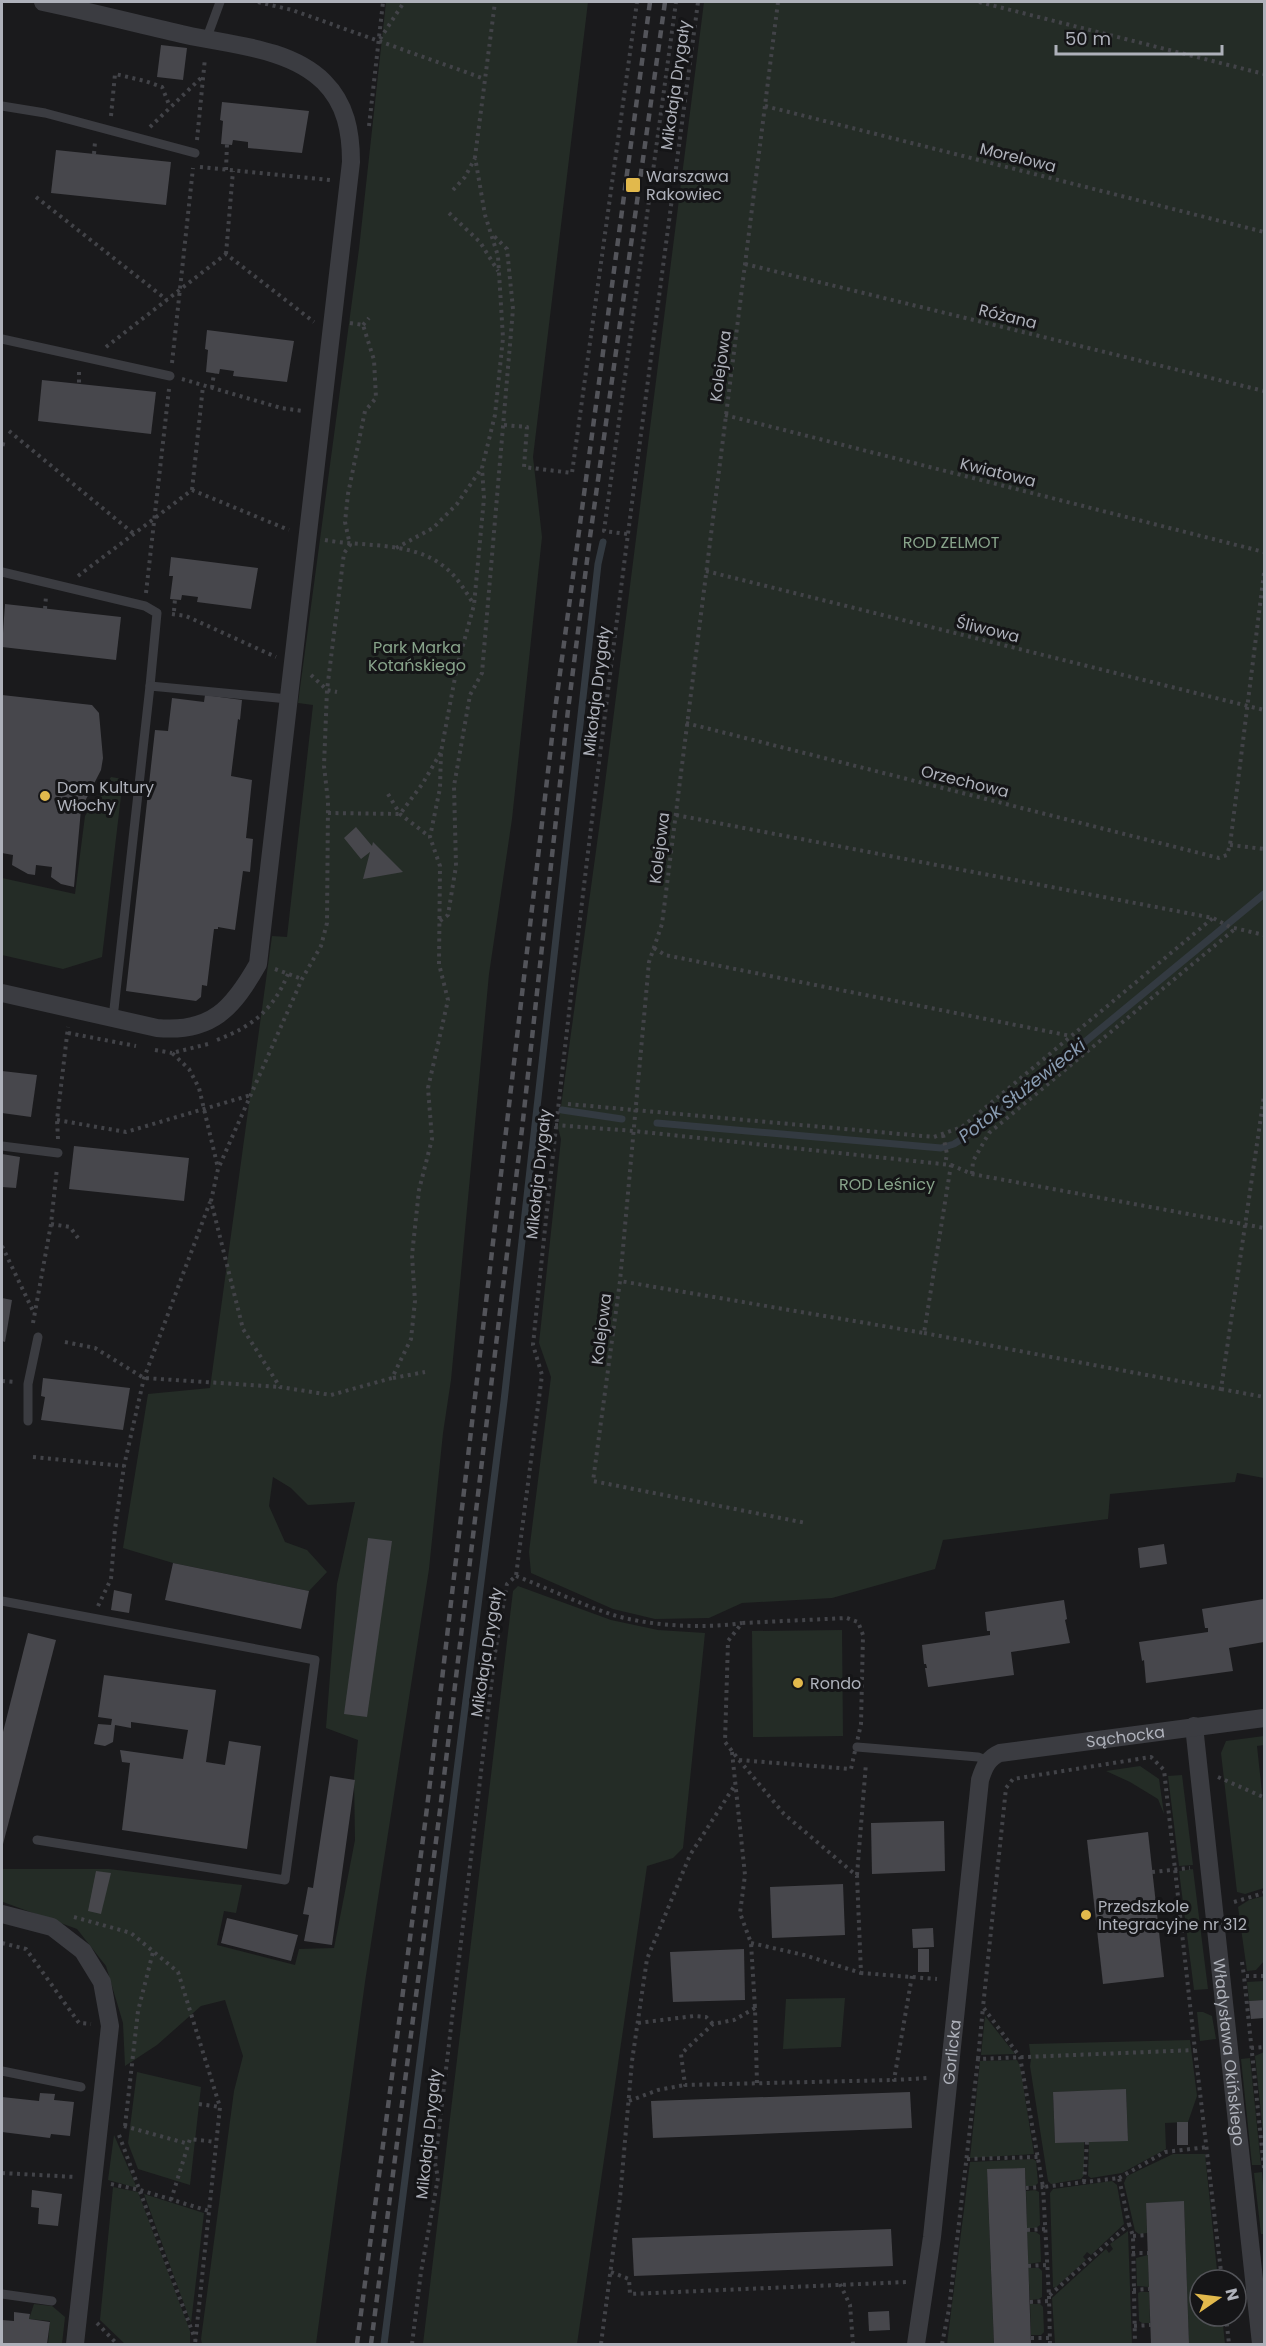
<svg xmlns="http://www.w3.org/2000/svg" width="1266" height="2346" viewBox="0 0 1266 2346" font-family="Poppins,sans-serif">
	<rect width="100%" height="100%" fill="#1a1a1c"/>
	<!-- green -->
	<g fill="#242c26">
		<path d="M386 2H588L533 457 542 537 512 819 489 974 451 1380 443 1433 429 1569 365 1982 316 2344H202L201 2339 234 2091 243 2056 225 2000 201 2006 157 2045 125 2066 123 2023 106 1966 77 1929 3 1902 2 1876 3 1869H109L242 1885 236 1913 224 1911 217 1945 295 1965 299 1949 334 1948 355 1840 354 1777 358 1740 326 1728 337 1584 355 1502 308 1505 291 1488 273 1477 269 1506 285 1542 307 1550 327 1572 309 1591 173 1563 123 1548 148 1394 210 1388 272 936 287 937 313 705 298 703 359 249Z"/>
		<path d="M704 2H1264V1478L1237 1473 1235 1482 1110 1494 1108 1519 943 1540 935 1569 832 1598 742 1603 709 1618 655 1619 613 1609 531 1573 529 1552 551 1377 539 1343 561 1139 558 1128 602 807Z"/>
		<path d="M111 777 123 779 102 957 63 969 2 955V878L75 894 85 816Z"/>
		<path d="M518 1586 611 1620 658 1630 705 1633 683 1848 673 1858 647 1866 577 2344H423L513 1591Z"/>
		<path d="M842 1630 843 1736 753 1737 752 1631Z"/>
		<path d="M1264 1736V1745L1257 1746 1264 1811V1888L1245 1894 1237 1892 1221 1753 1226 1741Z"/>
		<path d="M1140 1766 1159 1779 1164 1814 1158 1799 1130 1782 1106 1771Z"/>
		<path d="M1182 1775 1193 1865 1179 1866 1168 1776Z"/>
		<path d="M1193 1869 1208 1989 1194 1990 1179 1871Z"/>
		<path d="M1264 1896V1961L1256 1970 1247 1971 1238 1907 1249 1900Z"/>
		<path d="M1264 1981V2000L1249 2001 1247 1982Z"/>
		<path d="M845 1998 841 2047 783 2049 786 1999Z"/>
		<path d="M1197 2012H1203L1212 2016 1216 2039 1200 2041Z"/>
		<path d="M985 2016 1015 2054 981 2055Z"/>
		<path d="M1190 2040 1197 2096 1188 2122 1165 2123 1166 2149 1122 2173 1091 2178 1088 2176 1089 2142 1128 2140 1126 2090 1053 2092 1055 2143 1084 2142V2175L1081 2179 1051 2184 1048 2181 1030 2066 1031 2059 1029 2044Z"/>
		<path d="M1264 2052V2142L1255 2056Z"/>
		<path d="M1250 2058 1261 2165H1252L1241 2059Z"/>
		<path d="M1017 2060 1020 2066 1034 2154 970 2158 980 2061Z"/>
		<path d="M137 2072 201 2087 190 2185 138 2169 128 2143Z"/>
		<path d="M114 2135 137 2188 108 2180Z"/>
		<path d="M1173 2154H1205L1218 2280H1200V2316H1222L1225 2344H1189L1184 2202 1146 2203 1147 2233 1139 2234 1135 2231 1124 2183 1127 2176Z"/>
		<path d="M1033 2159 1036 2161 1038 2183 1035 2186H1026L1025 2168 987 2170 994 2344H947L970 2162Z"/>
		<path d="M1262 2172 1264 2197V2234H1261L1254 2173Z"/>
		<path d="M1112 2181 1117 2185 1124 2224 1091 2255 1087 2252 1083 2257 1086 2260 1055 2288 1053 2287 1050 2193 1053 2189Z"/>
		<path d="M113 2187 138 2192 190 2331V2344H125L100 2320Z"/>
		<path d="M1035 2190 1039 2192 1040 2225 1036 2228H1027L1026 2191Z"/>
		<path d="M144 2194 204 2213 191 2323Z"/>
		<path d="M1128 2231 1132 2344H1055L1052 2298 1106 2249 1109 2253 1113 2249 1110 2244Z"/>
		<path d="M1027 2232H1036L1040 2235 1041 2262 1028 2264Z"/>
		<path d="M1148 2255 1149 2287 1137 2286 1136 2258Z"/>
		<path d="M1028 2268H1039L1042 2271V2297L1039 2299 1030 2300Z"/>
		<path d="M1140 2292H1149L1150 2323H1142L1139 2321 1138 2293Z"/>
		<path d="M34 2304 52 2306 65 2317 62 2344H48L50 2321 29 2319Z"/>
		<path d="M1030 2304H1040L1043 2307 1044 2332 1041 2335H1031Z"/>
	</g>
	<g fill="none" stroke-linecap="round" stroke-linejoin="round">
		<!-- stream -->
		<g stroke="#333a41" stroke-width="7">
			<path d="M562 1110 622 1119"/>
			<path d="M657 1123 941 1148 954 1144 983 1126 1264 894"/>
			<path d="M384 2344 504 1401 598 564 603 542"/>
		</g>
	</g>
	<!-- building -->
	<g fill="#47474c">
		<path d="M161 45 187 48 183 80 157 77Z"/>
		<path d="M222 102 309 111 302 153 248 148V142L233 140 232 145 221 144 223 121 220 120Z"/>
		<path d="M56 150 171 162 166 205 51 193Z"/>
		<path d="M207 330 294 341 287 382 233 376 234 371 220 369 219 374 206 372 208 350 205 349Z"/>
		<path d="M42 380 156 392 151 434 38 421Z"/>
		<path d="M171 557 258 568 251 609 197 602 198 597 182 595 181 600 170 599 173 576H169Z"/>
		<path d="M5 604 121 617 116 660 2 647Z"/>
		<path d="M2 695 92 705 99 713 103 758 101 770 81 809 74 887 61 884 51 877 52 867 36 865 35 875 28 874 12 865 13 855 2 853Z"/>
		<path d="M205 695 242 700 240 720 238 719 231 776 252 780 246 838 253 839 250 872 243 871 235 930 218 927V929H214L207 986 202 985 201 997 196 1001 126 991 155 730 168 731 172 698 204 702Z"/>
		<path d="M356 827 372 846 373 842 403 872 363 879 370 852 361 859 344 838Z"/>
		<path d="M2 1071 37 1075 31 1117 2 1113Z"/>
		<path d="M74 1146 189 1158 184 1201 69 1189Z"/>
		<path d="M2 1154 20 1157 16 1188 2 1187Z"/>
		<path d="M2 1298 12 1300 5 1342 2 1341Z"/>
		<path d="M43 1378 130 1388 123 1430 41 1420 45 1397 41 1396Z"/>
		<path d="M368 1538 392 1541 367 1717 344 1714Z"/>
		<path d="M1164 1544 1167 1564 1140 1568 1138 1548Z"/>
		<path d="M173 1563 309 1591 301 1629 165 1600Z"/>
		<path d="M114 1590 132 1594 129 1613 111 1610Z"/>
		<path d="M1264 1599V1642L1229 1648 1233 1671 1146 1683 1144 1660 1142 1661 1139 1642 1208 1632V1628H1205L1202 1609Z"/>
		<path d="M1064 1600 1067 1619 1065 1620 1070 1643 1011 1652 1014 1675 928 1687 925 1668H927L926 1664H924L922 1645 990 1635V1631H987L985 1612Z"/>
		<path d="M28 1633 56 1640 2 1848V1736Z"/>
		<path d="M104 1675 216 1690 206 1762 225 1765 229 1741 261 1746 247 1849 122 1830 130 1763 122 1762 120 1750 183 1759 188 1730 131 1722V1728L115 1725 113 1742 105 1746 94 1744 98 1724 111 1725 112 1719 98 1717Z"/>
		<path d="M330 1776 355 1780 332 1945 304 1941 309 1915 303 1914 308 1887 313 1888Z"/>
		<path d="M944 1821 945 1871 872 1874 871 1823Z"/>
		<path d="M1148 1832 1164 1977 1103 1984 1087 1840Z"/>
		<path d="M96 1871 111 1873 101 1914 88 1911Z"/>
		<path d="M843 1884 845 1935 772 1938 770 1887Z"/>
		<path d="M227 1918 298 1935 291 1961 221 1943Z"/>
		<path d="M933 1928 934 1947 913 1948 912 1929Z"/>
		<path d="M744 1949 745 2000 673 2002 670 1952Z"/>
		<rect x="918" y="1949" width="11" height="23"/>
		<path d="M1264 2000V2018L1251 2019 1249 2001Z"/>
		<path d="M1126 2089 1128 2141 1055 2143 1053 2092Z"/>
		<path d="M910 2092 912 2128 653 2138 651 2101Z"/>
		<path d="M40 2093 55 2094 54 2100 74 2102 70 2136 51 2134 50 2138 2 2132V2097L39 2101Z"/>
		<rect x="1177" y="2122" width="11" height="23"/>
		<path d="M1025 2168 1031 2344H994L987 2169Z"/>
		<path d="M32 2190 62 2194 58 2226 38 2224 39 2208 31 2207Z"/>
		<path d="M1184 2201 1189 2344H1151L1146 2203Z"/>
		<path d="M891 2229 893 2266 634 2276 632 2238Z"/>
		<path d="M889 2311 890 2330 869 2331 868 2312Z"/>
		<path d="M14 2312 30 2314 29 2319 50 2322 47 2344H2V2320L14 2321Z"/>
	</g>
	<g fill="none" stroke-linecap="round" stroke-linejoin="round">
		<!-- path -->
		<g stroke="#424348" stroke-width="4" stroke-dasharray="3 4.5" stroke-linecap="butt">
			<path d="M258 2 292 10 485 79"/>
			<path d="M778 2 662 924 649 962 620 1281 593 1481 806 1523"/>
			<path d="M979 2 1264 74"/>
			<path d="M380 39 404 2"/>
			<path d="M765 106 1264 232"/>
			<path d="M111 116 115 74 145 81 162 87 170 107"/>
			<path d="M369 126 383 2"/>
			<path d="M150 127 203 76"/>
			<path d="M197 140 205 58"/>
			<path d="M94 154 95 142"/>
			<path d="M200 167 330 180"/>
			<path d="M226 170 227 144"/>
			<path d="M453 190 465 177 475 158"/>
			<path d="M36 197 167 300"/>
			<path d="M449 213 480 242 498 271"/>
			<path d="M226 254 233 171"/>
			<path d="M745 264 1264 391"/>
			<path d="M350 323 363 325 374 360 376 398 365 411 348 494 345 522 350 545 344 553 327 690 324 766 328 801 327 923 321 946 302 979 218 1169 211 1201 243 1329 280 1387 331 1395 392 1378 411 1339 415 1301 412 1255 419 1190 432 1139 428 1088 448 1000 439 964 440 866 430 837 440 788 441 752 457 667 474 605 484 498 482 468 495 415 503 338 498 256 485 215 475 157 495 2"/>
			<path d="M363 325 369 318"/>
			<path d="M106 347 226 254 314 322"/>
			<path d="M172 363 193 168"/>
			<path d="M79 372V384"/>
			<path d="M182 379 281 408 303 411"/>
			<path d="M212 388 214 373"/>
			<path d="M725 415 1264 552"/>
			<path d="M504 425 527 427 524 467 572 473 637 2"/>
			<path d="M9 431 134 534"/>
			<path d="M2 444 7 445"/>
			<path d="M192 490 203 386"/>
			<path d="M627 534 604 531 676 2"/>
			<path d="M325 540C362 547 410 541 442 565 456 575 465 590 474 605"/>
			<path d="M396 548 433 528 457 504 481 469"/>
			<path d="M706 571 1264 710"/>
			<path d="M78 576 192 490 289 530"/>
			<path d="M146 593 169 389"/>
			<path d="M45 609 46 596"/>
			<path d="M174 611 175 599"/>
			<path d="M172 614 186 616 276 657"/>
			<path d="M311 675 327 690 337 692"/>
			<path d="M686 723 1219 858 1227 855 1230 845 1264 573"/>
			<path d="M388 794 400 814 430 837"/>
			<path d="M328 813 400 814 423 783 441 752"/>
			<path d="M676 815 1213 918 1230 927 1264 935"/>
			<path d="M1230 845 1264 849"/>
			<path d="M440 921 448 915 456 866 454 786 470 695 482 673 513 309 507 249 492 234"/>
			<path d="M654 948 665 955 1071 1036"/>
			<path d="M275 969 302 979"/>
			<path d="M68 1033 136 1046"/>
			<path d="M217 1040C253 1026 273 1010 288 974"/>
			<path d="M208 1044 172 1053 189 1069 199 1088 218 1168"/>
			<path d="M155 1050 172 1053"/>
			<path d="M568 1104 934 1137 962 1127 1213 918"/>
			<path d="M57 1120 126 1132 251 1095"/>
			<path d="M555 1125 634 1131 951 1165 924 1333 620 1281"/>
			<path d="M943 1135 947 1154 945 1164"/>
			<path d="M58 1139 57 1120 68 1027"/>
			<path d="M951 1165 972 1174 1264 1228"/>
			<path d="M972 1174 973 1161 989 1133 1236 928"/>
			<path d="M51 1224 70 1227 78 1238"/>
			<path d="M2 1246 34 1313"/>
			<path d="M33 1323 51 1224 57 1168"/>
			<path d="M924 1333 1221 1389 1264 1096"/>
			<path d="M65 1342 95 1348 144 1378 279 1387"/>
			<path d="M393 1378 425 1372"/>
			<path d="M2 1381 15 1382"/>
			<path d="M1221 1389 1264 1397"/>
			<path d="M33 1457 124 1466"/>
			<path d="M516 1576C547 1588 578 1603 610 1614 647 1626 703 1629 742 1623"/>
			<path d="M98 1606 111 1579 115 1529 124 1466 144 1378 210 1202"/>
			<path d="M847 1618 858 1622 863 1635 861 1724 851 1769 739 1760 725 1742 728 1641 742 1623Z"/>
			<path d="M732 1752 745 1875 740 1913 751 1943 755 2008"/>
			<path d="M739 1760 784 1814 857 1876 861 1973 937 1979"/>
			<path d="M1218 1777 1263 1797"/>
			<path d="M1152 1872 1190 1868"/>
			<path d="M857 1875 866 1763"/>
			<path d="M1234 1902 1264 1893"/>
			<path d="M74 1917 131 1933 178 1972 220 2107 195 2344"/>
			<path d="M2 1943 26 1949 79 2023 91 2024"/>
			<path d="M751 1943 804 1955 861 1973"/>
			<path d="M1242 1962 1244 1976"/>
			<path d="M912 1976 894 2080 927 2078"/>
			<path d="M1264 1976H1244L1264 2168"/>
			<path d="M638 2023 694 2016 706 2017 713 2024"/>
			<path d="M1251 2048 1264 2047"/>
			<path d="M1195 2050 1222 2280"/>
			<path d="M978 2059 983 2007"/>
			<path d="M757 2083 755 2008 734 2020 713 2024 681 2054 685 2085 894 2080"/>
			<path d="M629 2101 658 2090 685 2085"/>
			<path d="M199 2104 220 2107"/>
			<path d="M124 2126 189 2144"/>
			<path d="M125 2126 138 2011 153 1952"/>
			<path d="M119 2135 195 2339"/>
			<path d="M967 2159 1038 2157"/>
			<path d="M2 2173 76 2177"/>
			<path d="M1119 2178 1165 2152 1208 2147"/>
			<path d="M1084 2182 1087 2142"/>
			<path d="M111 2184 140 2190 209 2211"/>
			<path d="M171 2200 190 2139 216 2142"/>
			<path d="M1129 2224 1133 2236 1135 2344"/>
			<path d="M1027 2230 1045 2229"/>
			<path d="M1133 2236 1147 2235"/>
			<path d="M1132 2253H1148"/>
			<path d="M1028 2266 1047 2265"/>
			<path d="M611 2272 629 2279 630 2294 907 2282"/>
			<path d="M840 2284 850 2305 853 2344"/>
			<path d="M1133 2290 1149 2289"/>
			<path d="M1049 2296 1050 2344"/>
			<path d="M1030 2302 1049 2301"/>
			<path d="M1226 2316 1229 2344"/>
			<path d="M97 2323 117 2344"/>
			<path d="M1134 2326 1151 2325"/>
			<path d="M1031 2338H1050"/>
			<path d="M412 2344 421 2272 438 2178 435 2163 495 1653 507 1584 516 1576 542 1375 533 1345C578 896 639 449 698 2"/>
			<path d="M601 2344 620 2198 632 2061 647 1959 690 1855 735 1785"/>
			<path d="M942 2344 949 2309 978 2059 1195 2050 1164 1770 1151 1757 1013 1779 1006 1788 983 2007 1020 2057 1043 2187 1119 2178 1129 2224 1049 2296 1043 2187 1026 2188"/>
		</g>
		<!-- service -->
		<g stroke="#3b3c41" stroke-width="9">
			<path d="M206 40 220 2"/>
			<path d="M2 106 45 113 195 153"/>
			<path d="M2 339 170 376"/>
			<path d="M2 572 145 606 157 613 150 686"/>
			<path d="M113 1018 150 686 288 699"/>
			<path d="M2 1146 58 1153"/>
			<path d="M28 1421V1384L38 1337"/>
			<path d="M2 1601 315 1660 285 1880 37 1840"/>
			<path d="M857 1747 978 1757 988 1761"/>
			<path d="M2 2071 81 2087"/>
			<path d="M2 2294 52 2301"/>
		</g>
		<!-- minor -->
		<g stroke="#3b3c41" stroke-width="18">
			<path d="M2 993 157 1028C212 1033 233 1008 258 964L351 162C351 132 346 104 324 82 290 48 231 45 186 35 138 24 91 12 43 2"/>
			<path id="s1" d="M1194 1726 1261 2344"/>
			<path d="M2 1914 52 1927 83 1951 102 1982 110 2026 75 2344"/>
			<path id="s2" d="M916 2344 932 2237 980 1780C984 1767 988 1758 1000 1753L1264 1718"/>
		</g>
		<!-- rail -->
		<g stroke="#53545a" stroke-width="4.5" stroke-dasharray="8 6" stroke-linecap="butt">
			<path d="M357 2344 427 1808 556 703 650 2"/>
			<path d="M371 2344 440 1810 522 1129 568 710 590 537 665 2"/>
		</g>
	</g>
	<!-- markers -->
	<g fill="#e2b94c" stroke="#151517" stroke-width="2">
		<rect x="625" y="177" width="16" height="16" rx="3"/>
		<circle cx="45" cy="796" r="6"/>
		<circle cx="798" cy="1683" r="6"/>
		<circle cx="1086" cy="1915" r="6"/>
	</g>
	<g text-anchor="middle" stroke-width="6" stroke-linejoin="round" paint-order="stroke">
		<!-- street labels -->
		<g font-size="16" fill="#aeb1ba" stroke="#151517">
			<text transform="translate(675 85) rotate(-82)" y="6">Mikołaja Drygały</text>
			<text transform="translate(1018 157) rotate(14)" y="6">Morelowa</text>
			<text transform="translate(1008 316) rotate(14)" y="6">Różana</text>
			<text transform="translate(720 366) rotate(-82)" y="6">Kolejowa</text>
			<text transform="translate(998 472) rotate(14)" y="6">Kwiatowa</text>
			<text transform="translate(988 629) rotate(14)" y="6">Śliwowa</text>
			<text transform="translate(596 691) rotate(-83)" y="6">Mikołaja Drygały</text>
			<text transform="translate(965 781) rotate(14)" y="6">Orzechowa</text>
			<text transform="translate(659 848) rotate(-83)" y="6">Kolejowa</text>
			<text transform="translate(538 1174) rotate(-84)" y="6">Mikołaja Drygały</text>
			<text transform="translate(601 1329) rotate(-83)" y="6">Kolejowa</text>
			<text transform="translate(486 1652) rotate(-81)" y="6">Mikołaja Drygały</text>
			<text dy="6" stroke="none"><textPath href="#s2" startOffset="729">Sąchocka</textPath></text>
			<text dy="6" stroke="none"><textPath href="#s2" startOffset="294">Gorlicka</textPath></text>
			<text dy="6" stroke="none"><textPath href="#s1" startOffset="328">Władysława Okińskiego</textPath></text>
			<text transform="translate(428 2134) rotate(-84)" y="6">Mikołaja Drygały</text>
		</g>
		<!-- poi labels -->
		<g font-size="16" fill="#aeb1ba" stroke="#151517" text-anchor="start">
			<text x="646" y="182">Warszawa<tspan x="646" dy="18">Rakowiec</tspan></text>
			<text x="57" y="793">Dom Kultury<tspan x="57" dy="18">Włochy</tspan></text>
			<text x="810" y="1689">Rondo</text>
			<text x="1098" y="1912">Przedszkole<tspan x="1098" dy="18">Integracyjne nr 312</tspan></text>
		</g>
		<!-- park labels -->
		<g font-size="16" fill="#87a38a" stroke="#151517">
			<text x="951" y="548">ROD ZELMOT</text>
			<text x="417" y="653">Park Marka<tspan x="417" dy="18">Kotańskiego</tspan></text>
			<text x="887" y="1190">ROD Leśnicy</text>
		</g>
		<!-- water labels -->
		<g font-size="18" font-style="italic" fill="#899cb2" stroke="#151517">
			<text transform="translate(1022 1091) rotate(-38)" y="6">Potok Służewiecki</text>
		</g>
	</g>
	<!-- border -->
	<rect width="1266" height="2346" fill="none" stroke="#aeb1ba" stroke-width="6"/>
	<!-- north arrow -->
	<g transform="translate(1218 2298) rotate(76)"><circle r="28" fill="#151517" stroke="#525358" stroke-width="1.5"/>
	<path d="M0-4.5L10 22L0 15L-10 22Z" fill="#e2b94c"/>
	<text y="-9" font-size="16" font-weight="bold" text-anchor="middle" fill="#aeb1ba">N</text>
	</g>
	<!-- scale -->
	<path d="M1056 45v9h166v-9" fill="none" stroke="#aeb1ba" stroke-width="3"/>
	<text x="1065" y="45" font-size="18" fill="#aeb1ba" stroke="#151517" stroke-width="4.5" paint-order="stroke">50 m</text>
</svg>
